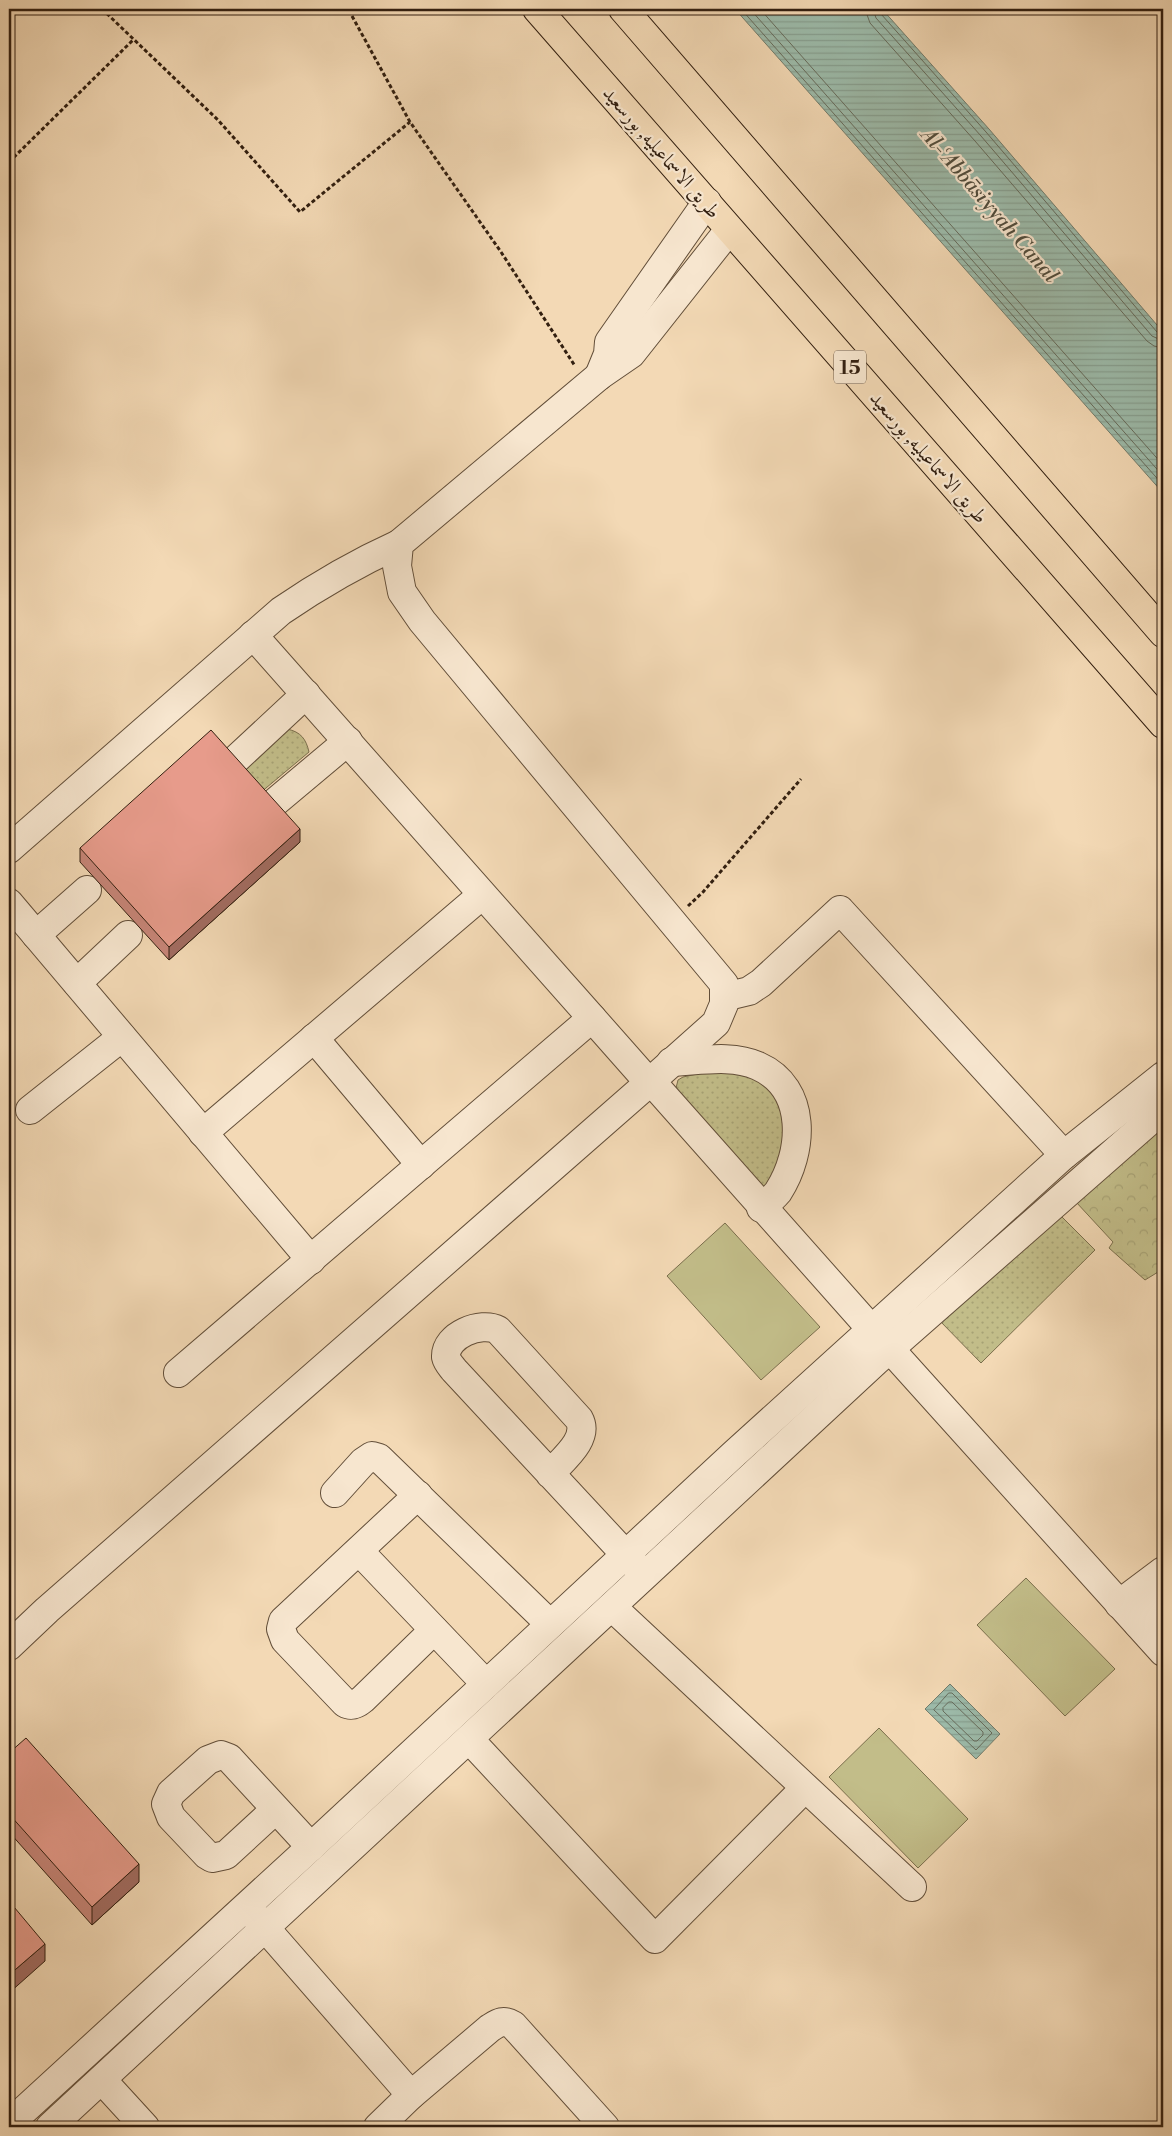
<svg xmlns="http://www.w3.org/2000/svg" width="1172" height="2136" viewBox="0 0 1172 2136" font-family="'Libre Bodoni',Amiri,serif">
	<defs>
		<pattern id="grass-dots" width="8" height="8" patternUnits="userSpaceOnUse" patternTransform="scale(1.25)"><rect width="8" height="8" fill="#c2bd89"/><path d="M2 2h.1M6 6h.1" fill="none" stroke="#a7a275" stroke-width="1.8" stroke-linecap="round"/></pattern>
		<pattern id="park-crowns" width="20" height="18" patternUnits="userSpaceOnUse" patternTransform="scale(1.25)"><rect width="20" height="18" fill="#c2bd89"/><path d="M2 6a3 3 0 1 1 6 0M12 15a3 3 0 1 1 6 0" fill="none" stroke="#a7a275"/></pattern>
		<pattern id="water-rules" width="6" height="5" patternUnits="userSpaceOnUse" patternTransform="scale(1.25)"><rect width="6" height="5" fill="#9cbaa9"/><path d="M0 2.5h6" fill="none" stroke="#879f90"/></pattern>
	</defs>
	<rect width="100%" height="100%" fill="#f3d9b5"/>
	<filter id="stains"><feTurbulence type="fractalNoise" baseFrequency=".004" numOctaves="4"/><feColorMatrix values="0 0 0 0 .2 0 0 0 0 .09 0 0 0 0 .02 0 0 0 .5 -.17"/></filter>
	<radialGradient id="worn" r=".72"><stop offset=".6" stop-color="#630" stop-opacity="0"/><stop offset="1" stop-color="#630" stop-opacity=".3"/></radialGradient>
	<!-- grass -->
	<g fill="url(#grass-dots)" stroke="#7a6e4c">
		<path d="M287 729C301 732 306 739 309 752L260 793 240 771Z"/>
		<path d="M726 1068 760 1076 785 1106V1152L764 1189 676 1088 678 1080 683 1077Z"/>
		<path d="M1060 1215 1095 1250 981 1363 939 1320Z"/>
	</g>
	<!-- park -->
	<path fill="url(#park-crowns)" stroke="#7a6e4c" d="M1163 1125V1269L1145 1280 1109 1248 1113 1242 1076 1202Z"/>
	<!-- pitch -->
	<g fill="#c2bd89" stroke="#7a6e4c">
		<path d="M725 1223 820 1327 761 1380 667 1276Z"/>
		<path d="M1026 1578 1115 1669 1065 1716 977 1625Z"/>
		<path d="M879 1728 968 1819 918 1868 829 1777Z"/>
	</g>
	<!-- water -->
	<g fill="url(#water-rules)" stroke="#727c6c">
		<path d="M735 9H882L989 129 1163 332V493Z"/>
		<path d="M950 1684 1000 1734 976 1759 925 1709Z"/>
	</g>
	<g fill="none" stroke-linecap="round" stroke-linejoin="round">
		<!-- shore -->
		<g stroke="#676c5c" stroke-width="1">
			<path d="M741 9 1163 485"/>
			<path d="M750 9 1163 476"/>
			<path d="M760 9 1163 465"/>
			<path d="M865 9 870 23 975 141 1147 341 1154 346 1163 348"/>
			<path d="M873 9 876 18 981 136 1152 336 1163 341"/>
			<path d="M879 9 881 14 986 132 1157 332 1163 334"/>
			<path d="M949 1693H952L992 1733 976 1750 934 1710Z"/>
			<path d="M949 1702H952L983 1732V1735L977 1741H974L943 1711V1708Z"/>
		</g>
		<!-- minor casing -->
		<g stroke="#624e39" stroke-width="30">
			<g id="minor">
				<path d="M729 230 631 354 599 376 399 544 397 566 402 592 422 621 724 984V1004L716 1023 651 1081 872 1330"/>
				<path d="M599 376 608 354 609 342 707 202"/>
				<path d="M234 761 306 694"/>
				<path d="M274 803 348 741"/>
				<path d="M9 849 281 611C319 585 357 563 399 544"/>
				<path d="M9 903 311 1260"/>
				<path d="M36 935 87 890"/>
				<path d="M77 983 128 935"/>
				<path d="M724 997 749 991 761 983 840 910 1064 1155"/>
				<path d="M314 1038 421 1165"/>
				<path d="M671 1062C699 1061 732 1054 758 1066 808 1088 804 1152 778 1192 773 1198 767 1203 761 1208"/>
				<path d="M30 1110 122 1037"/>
				<path d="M203 1133 482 895"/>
				<path d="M890 1349 1163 1652"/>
				<path d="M178 1373 592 1018"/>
				<path d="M550 1474C562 1460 590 1439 579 1419L498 1330C481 1321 445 1335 446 1357 447 1362 451 1366 454 1370L625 1554 637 1567"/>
				<path d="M335 1493 363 1462 372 1456 379 1458 550 1624"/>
				<path d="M418 1495 283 1621 281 1629 285 1640 345 1703C352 1707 357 1704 363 1699L434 1630"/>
				<path d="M359 1551 486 1684"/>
				<path d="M1119 1604 1163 1571"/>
				<path d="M612 1607 912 1887"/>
				<path d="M1138 1624 1163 1604"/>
				<path d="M9 1646 47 1610 651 1081 645 1078 592 1018 253 635"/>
				<path d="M469 1739 655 1939 805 1788"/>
				<path d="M276 1809 226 1855 212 1858 207 1855 171 1817 166 1804 171 1793 208 1760 221 1755 229 1758 311 1847"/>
				<path d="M254 1915 411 2095 378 2127"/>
				<path d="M102 2080 145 2127"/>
				<path d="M411 2095 490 2028C498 2023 503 2019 513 2025L605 2127"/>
				<path d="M9 2124 311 1847 734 1454 1064 1155 1163 1076"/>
				<path d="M50 2127 876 1361 1163 1109"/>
			</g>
		</g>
		<!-- highway casing -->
		<g stroke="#321f10" stroke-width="30">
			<g id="highway">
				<path d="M537 9 1163 724"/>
				<path d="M623 9 1163 633"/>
			</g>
		</g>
		<!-- path -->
		<g stroke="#321f10" stroke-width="3" stroke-dasharray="4 2.5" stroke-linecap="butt">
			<path d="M102 9 218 120 300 212 410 122"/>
			<path d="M352 16 410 122 501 252 575 366"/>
			<path d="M9 162 134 39"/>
			<path d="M688 906 703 892 801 779"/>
		</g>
		<!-- minor -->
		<use href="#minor" stroke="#f7e6cf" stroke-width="28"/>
		<!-- highway -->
		<use href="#highway" stroke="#f3d9b5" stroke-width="28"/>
	</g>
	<!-- wall -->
	<g fill="#c78578" stroke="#321f10">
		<path d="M300 842 169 960 80 862V848Z"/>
		<path d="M9 1753 139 1882 92 1925 9 1832Z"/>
	</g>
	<!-- shaded-wall -->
	<g fill="#a26c61" stroke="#321f10">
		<path d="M300 829V842L169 960V947Z"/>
		<path d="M139 1864V1882L92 1925V1907Z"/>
		<path d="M45 1944V1961L9 1993V1975Z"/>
	</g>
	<!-- building -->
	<g fill="#e79b8b" stroke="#321f10">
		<path d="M211 730 300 829 169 947 80 848Z"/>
		<path d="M26 1738 139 1864 92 1907 9 1814V1753Z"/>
		<path d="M9 1901 45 1944 9 1975Z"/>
	</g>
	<g text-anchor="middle" stroke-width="4.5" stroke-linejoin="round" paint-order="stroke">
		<!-- shield labels -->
		<rect fill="#f7e6cf" stroke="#6d5b49" stroke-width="1" x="834" y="350.5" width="32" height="33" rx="4"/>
		<g font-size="19" font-weight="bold" fill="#321f10">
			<text x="850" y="374">15</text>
		</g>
		<!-- street labels -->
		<g font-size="20" fill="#321f10" stroke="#f7e6cf">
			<text transform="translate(662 152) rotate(49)" y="7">طريق الاسماعيليه, بورسعيد</text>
			<text transform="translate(929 457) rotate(49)" y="7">طريق الاسماعيليه, بورسعيد</text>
		</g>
		<!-- water labels -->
		<g font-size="21" font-style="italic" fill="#524e3e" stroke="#f7e6cf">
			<text transform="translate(990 205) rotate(49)" y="7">Al-ʿAbbāsiyyah Canal</text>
		</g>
	</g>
	<!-- margin -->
	<rect width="1172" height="2136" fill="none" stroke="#f3d9b5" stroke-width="30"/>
	<rect x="10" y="10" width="1152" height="2116" fill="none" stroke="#321f10" stroke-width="2.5"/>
	<rect x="15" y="15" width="1142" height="2106" fill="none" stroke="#321f10"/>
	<rect width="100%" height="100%" filter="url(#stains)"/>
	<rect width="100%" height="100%" fill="url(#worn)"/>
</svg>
